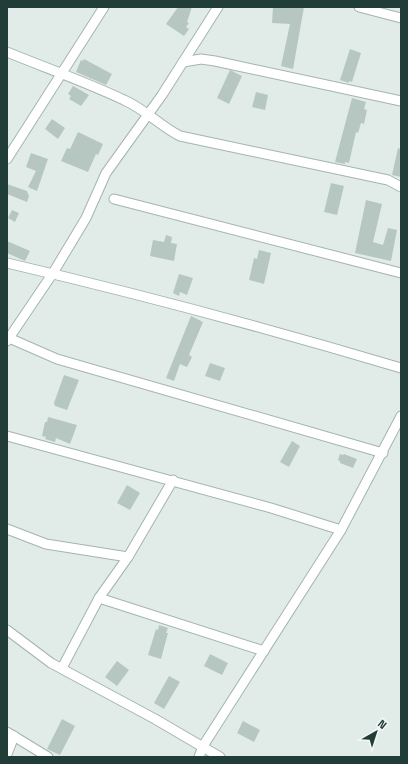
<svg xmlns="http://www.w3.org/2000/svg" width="408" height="764" viewBox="0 0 408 764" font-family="'Space Grotesk',sans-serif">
	<rect width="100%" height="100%" fill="#e1ece8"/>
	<!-- building -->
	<g fill="#b6c7c1">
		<path d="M178 7H192L187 22 189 23 186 27 189 29 184 36 166 24Z"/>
		<path d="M273 7H304L293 69 281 66 290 24 272 23Z"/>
		<path d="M350 49 361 53 352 82 349 81V83L340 80Z"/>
		<path d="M84 59 112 74 106 85 76 72 81 60 83 61Z"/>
		<path d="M230 70 242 76 229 104 217 98Z"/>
		<path d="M73 86 89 95 81 106 69 99 71 96 68 94Z"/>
		<path d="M256 92 268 95 265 110 252 107Z"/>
		<path d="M352 98 366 102 364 109 367 110 364 124 361 123 358 133 356 132 349 163 345 162V164L335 162Z"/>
		<path d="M52 119 65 128 58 139 45 129Z"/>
		<path d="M78 132 103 144 98 155 96 154 88 172 61 161 67 148 70 149Z"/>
		<path d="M398 148 401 149V177L392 175Z"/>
		<path d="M31 153 48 159 37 191 28 187 36 171 26 167Z"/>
		<path d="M331 183 344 186 337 215 324 212Z"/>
		<path d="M7 184 27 191 29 196 27 202 7 194Z"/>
		<path d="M366 200 382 204 373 242 383 245 388 228 397 230 391 261 355 253Z"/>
		<path d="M12 210 19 213 15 222 8 218Z"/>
		<path d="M166 235 172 237 171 243 177 244 174 261 150 256 153 240 164 242Z"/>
		<path d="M7 241 30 251 25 261 7 253Z"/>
		<path d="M259 250 271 253 264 284 249 280 254 258 257 259Z"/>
		<path d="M179 274 193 278 187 295 180 292 179 296 173 293Z"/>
		<path d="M191 316 203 322 189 355 192 357 187 367 180 364 174 381 166 378Z"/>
		<path d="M210 363 225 368 220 381 205 376Z"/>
		<path d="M64 375 79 380 67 410 55 406 54 403Z"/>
		<path d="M48 417 77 425 70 444 56 438 55 442 45 439 46 437 42 436 45 422H47Z"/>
		<path d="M292 441 300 446 289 467 280 462Z"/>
		<path d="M340 454 343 455 344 454 357 459 353 468 340 463V461L338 460Z"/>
		<path d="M127 485 140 493 130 510 117 503Z"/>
		<path d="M159 625 168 628 166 633H168L161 659 148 655 156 629 158 630Z"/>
		<path d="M210 654 228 663 222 675 204 666Z"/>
		<path d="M117 661 129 670 117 686 105 677Z"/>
		<path d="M169 676 180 682 164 709 154 703Z"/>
		<path d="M62 719 75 726 60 755 47 749Z"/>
		<path d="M243 721 260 730 254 742 237 733Z"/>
	</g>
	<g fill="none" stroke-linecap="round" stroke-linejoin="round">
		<!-- minor casing -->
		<g stroke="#a4b4b0" stroke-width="11">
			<g id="minor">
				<path d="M359 7 401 18"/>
				<path d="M7 52C46 68 86 82 124 100 145 109 160 126 180 136L388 180 401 187"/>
				<path d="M183 62 201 59 215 61 401 101"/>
				<path d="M7 159 104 7"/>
				<path d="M114 199 401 273"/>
				<path d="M7 263C140 294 270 329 401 368"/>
				<path d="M9 338 57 359 383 453"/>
				<path d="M7 341 53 273 86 218 106 173 162 95 218 7"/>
				<path d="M7 436 271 508 341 530"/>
				<path d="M7 529 46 544 128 557"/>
				<path d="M99 598 264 651"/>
				<path d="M7 630 51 663 155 719 220 757"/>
				<path d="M62 668 99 598 128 557 173 480"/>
				<path d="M7 732 48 757"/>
				<path d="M7 754 14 736"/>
				<path d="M199 757 203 746 341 530 401 416"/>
			</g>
		</g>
		<!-- minor -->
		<use href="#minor" stroke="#fff" stroke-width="9"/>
	</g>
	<!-- border -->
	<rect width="408" height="764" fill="none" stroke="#213d38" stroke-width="16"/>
	<!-- north arrow -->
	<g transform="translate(376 732) rotate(39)" stroke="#f2f8f6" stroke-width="3" paint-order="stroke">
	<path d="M0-3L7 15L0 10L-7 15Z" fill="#213d38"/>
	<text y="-6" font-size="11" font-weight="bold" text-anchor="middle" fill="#213d38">N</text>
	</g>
</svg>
